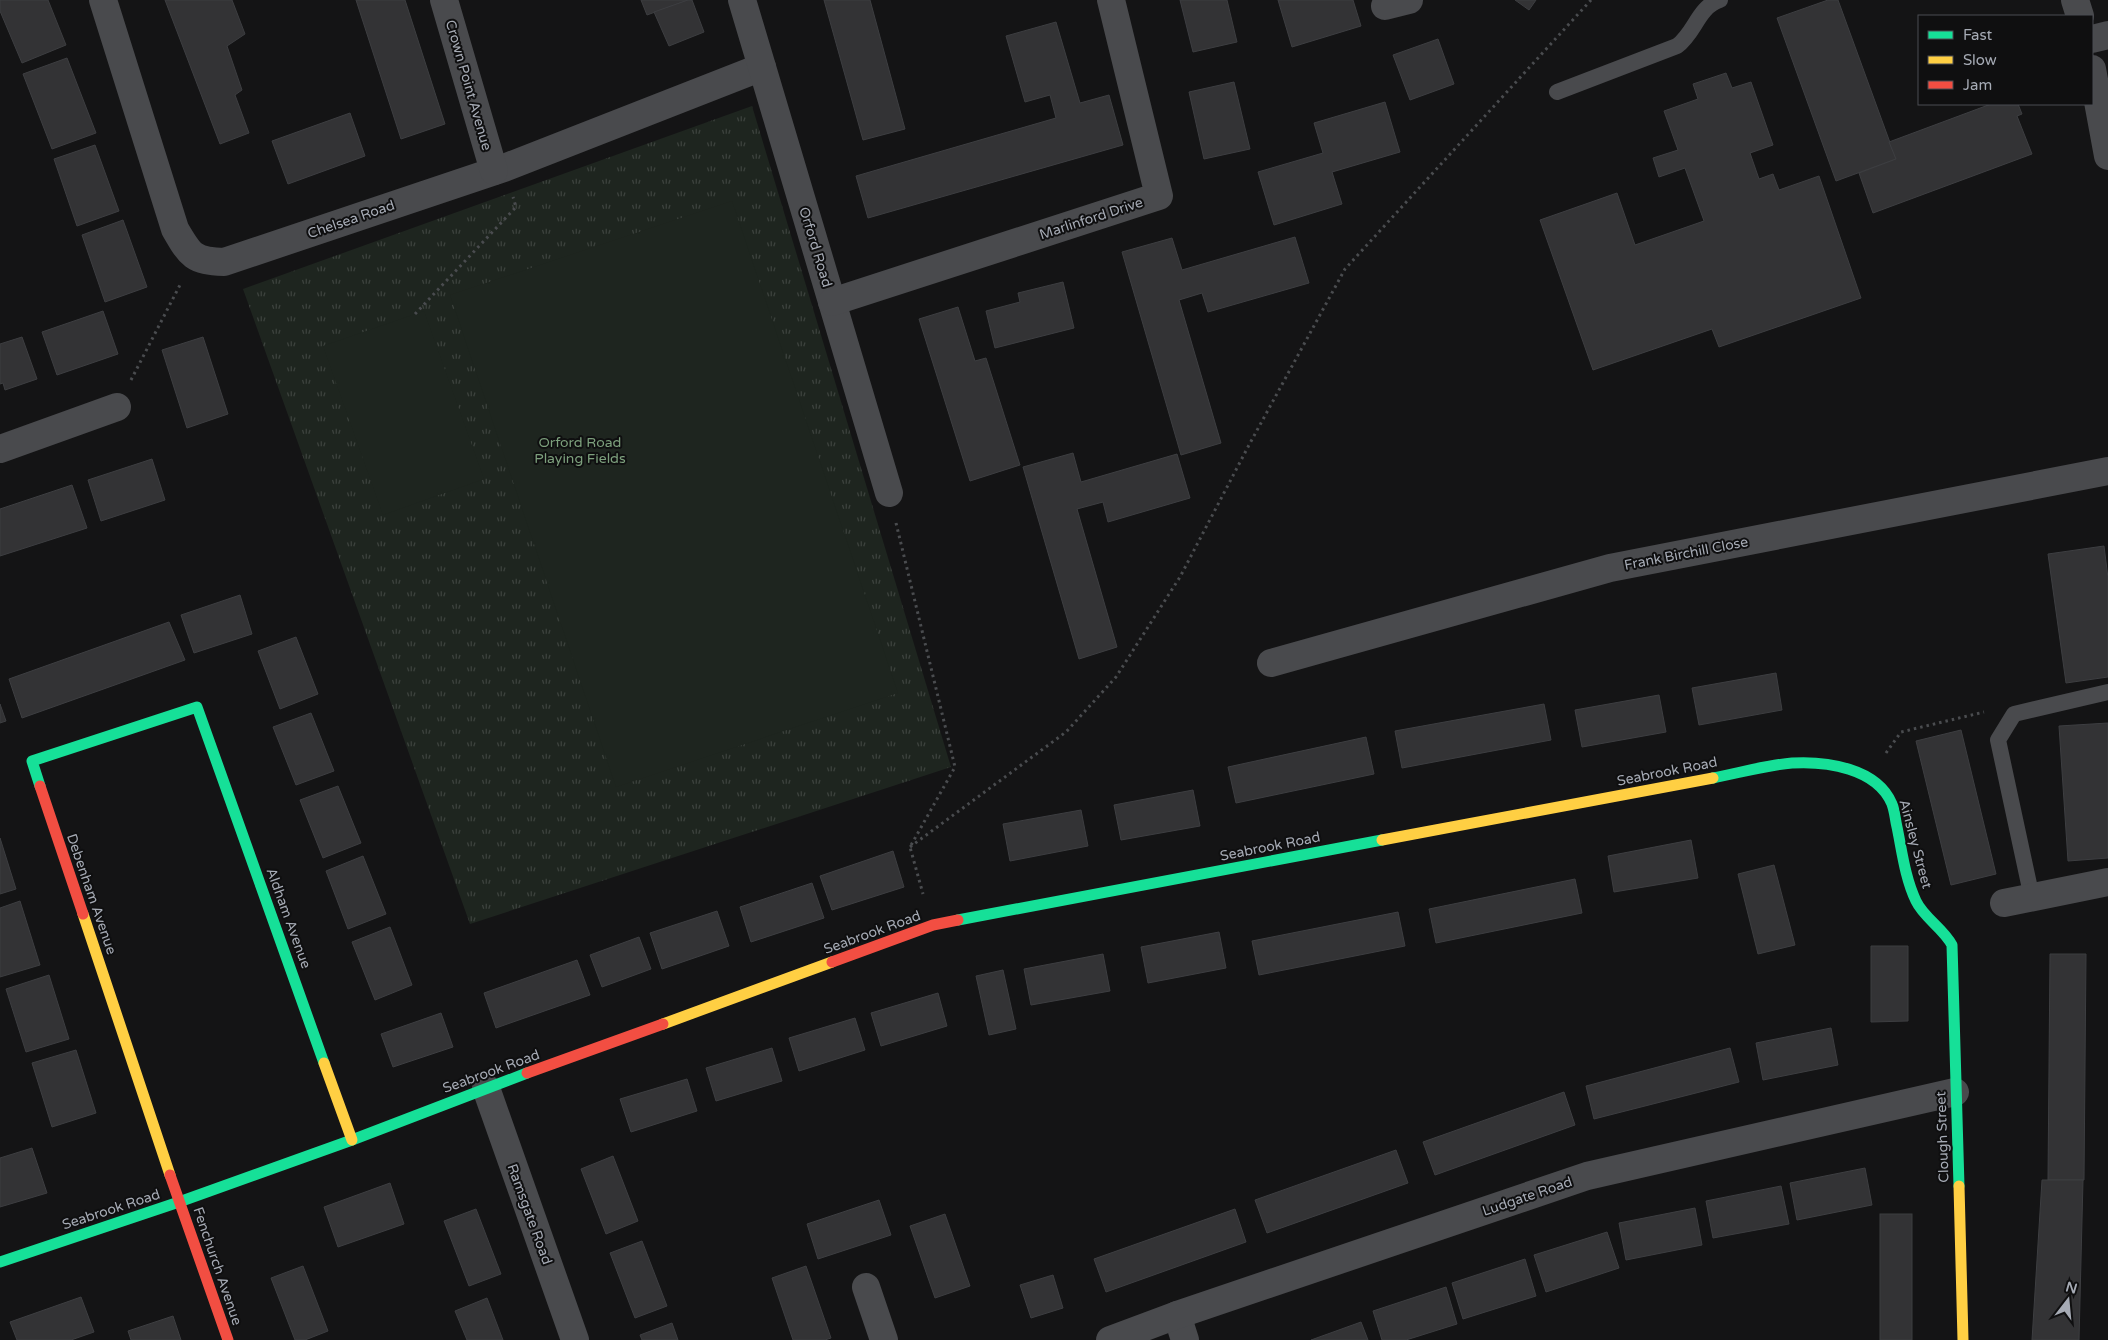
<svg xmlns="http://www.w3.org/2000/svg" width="2108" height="1340" viewBox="0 0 2108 1340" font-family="'Varela Round',sans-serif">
	<defs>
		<pattern id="grass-tufts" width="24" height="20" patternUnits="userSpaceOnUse" patternTransform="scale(1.25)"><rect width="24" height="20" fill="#1e251f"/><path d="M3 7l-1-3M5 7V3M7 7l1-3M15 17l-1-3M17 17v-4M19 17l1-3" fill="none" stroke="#3c423d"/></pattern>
	</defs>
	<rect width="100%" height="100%" fill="#141415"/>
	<!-- grass -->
	<path fill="url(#grass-tufts)" d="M752 106 951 767 470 924 243 289Z"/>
	<!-- pitch -->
	<g fill="#1e251f">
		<path d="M732 201 898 693 616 787 450 295Z"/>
		<path d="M424 311 484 479 383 515 323 346Z"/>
	</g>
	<!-- building -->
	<g fill="#333335" stroke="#3d3e41">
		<path d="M0 0H48L66 45 22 63 0 11Z"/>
		<path d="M165 0H232L245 34 227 46 242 90 235 95 249 133 220 144Z"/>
		<path d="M356 0H405L445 124 401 139Z"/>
		<path d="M641 0H688L647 15Z"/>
		<path d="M688 0H692L704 32 669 46 654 12Z"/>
		<path d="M824 0H870L905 129 863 140Z"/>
		<path d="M1180 0H1227L1237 42 1193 52Z"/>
		<path d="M1278 0H1353L1361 26 1292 47Z"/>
		<path d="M1515 0H1536L1529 10Z"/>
		<path d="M1828 0H1838L1896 159 1836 181 1777 18Z"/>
		<path d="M1056 22 1080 103 1109 95 1123 145 868 218 856 176 1056 118 1050 95 1025 102 1006 36Z"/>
		<path d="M1438 39 1454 84 1410 100 1393 55Z"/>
		<path d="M67 58 96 133 52 149 23 74Z"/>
		<path d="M1726 73 1732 88 1751 82 1773 145 1750 153 1759 179 1773 174 1779 190 1819 176 1861 298 1719 347 1712 329 1593 370 1540 220 1617 193 1635 245 1704 221 1685 168 1659 177 1653 158 1678 150 1664 111 1698 99 1693 84Z"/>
		<path d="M1234 82 1250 149 1204 159 1189 92Z"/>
		<path d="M1385 102 1400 152 1332 172 1342 204 1274 225 1258 172 1323 153 1314 123Z"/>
		<path d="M1991 104H2018L2022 114 2017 116 2032 154 1873 213 1859 173 1896 159 1889 142Z"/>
		<path d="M350 113 365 156 288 184 272 141Z"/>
		<path d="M95 145 119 211 77 226 54 159Z"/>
		<path d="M123 220 147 287 105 302 82 235Z"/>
		<path d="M1295 237 1309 283 1208 312 1202 293 1179 300 1221 443 1181 455 1122 252 1172 238 1182 270Z"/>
		<path d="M1063 282 1074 328 995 348 986 311 1020 302 1018 293Z"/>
		<path d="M958 307 975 361 986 358 1020 465 970 481 919 319Z"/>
		<path d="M103 311 118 354 57 375 42 332Z"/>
		<path d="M22 337 37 379 5 390 3 383 0 384V344Z"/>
		<path d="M203 337 228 414 187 428 162 350Z"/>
		<path d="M1073 453 1081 482 1177 454 1190 498 1108 522 1103 502 1077 509 1117 647 1079 659 1023 467Z"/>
		<path d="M152 459 165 500 101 521 88 480Z"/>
		<path d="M72 485 87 528 0 556V509Z"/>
		<path d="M2104 546 2108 578V677L2066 683 2048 554Z"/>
		<path d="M240 595 252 634 194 653 181 615Z"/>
		<path d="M169 622 185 660 22 718 9 679Z"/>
		<path d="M296 637 318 694 280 709 258 651Z"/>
		<path d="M1776 673 1782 710 1699 725 1692 688Z"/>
		<path d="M1659 695 1666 732 1582 747 1575 710Z"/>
		<path d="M0 704 6 721 0 723Z"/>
		<path d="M1544 704 1551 740 1402 768 1395 731Z"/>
		<path d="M311 713 334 771 296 785 273 727Z"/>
		<path d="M2108 723V858L2068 861 2059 726Z"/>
		<path d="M1961 730 1996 874 1951 885 1916 741Z"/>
		<path d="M1366 737 1374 774 1236 803 1228 767Z"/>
		<path d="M338 786 361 843 323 858 300 800Z"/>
		<path d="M1193 790 1200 826 1121 840 1114 805Z"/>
		<path d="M1081 810 1088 846 1010 861 1003 824Z"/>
		<path d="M0 838 16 889 0 894Z"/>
		<path d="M1691 840 1698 878 1614 892 1608 856Z"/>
		<path d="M893 851 904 887 832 910 820 876Z"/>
		<path d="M363 856 386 914 348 929 326 871Z"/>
		<path d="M1774 865 1795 945 1758 954 1738 874Z"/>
		<path d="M1575 879 1582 913 1436 943 1429 909Z"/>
		<path d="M812 883 824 918 751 942 740 907Z"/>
		<path d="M20 901 40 965 0 977V908Z"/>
		<path d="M717 911 729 946 662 969 650 933Z"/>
		<path d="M1398 912 1405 946 1259 975 1252 941Z"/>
		<path d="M390 927 412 985 375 1000 352 942Z"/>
		<path d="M1219 932 1226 968 1148 983 1141 947Z"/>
		<path d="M639 937 651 969 602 987 590 955Z"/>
		<path d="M1871 946H1908V1021L1871 1022Z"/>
		<path d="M1103 954 1110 991 1031 1005 1024 969Z"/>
		<path d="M2050 954H2086L2084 1180H2048Z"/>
		<path d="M577 960 590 995 496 1028 484 993Z"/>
		<path d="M1003 970 1016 1029 989 1035 976 976Z"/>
		<path d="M49 975 69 1039 26 1052 6 989Z"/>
		<path d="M938 993 947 1026 881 1046 871 1013Z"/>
		<path d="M441 1013 453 1047 393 1067 381 1034Z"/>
		<path d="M855 1018 865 1050 799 1071 789 1038Z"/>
		<path d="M1831 1028 1838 1065 1763 1080 1756 1043Z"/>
		<path d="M772 1048 782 1081 716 1101 706 1068Z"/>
		<path d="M1730 1048 1739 1082 1594 1119 1586 1086Z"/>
		<path d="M76 1050 96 1113 52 1127 32 1063Z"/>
		<path d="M687 1079 697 1111 631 1132 620 1099Z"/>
		<path d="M1564 1092 1575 1125 1435 1175 1423 1142Z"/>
		<path d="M32 1148 47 1193 0 1207V1158Z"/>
		<path d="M1396 1150 1408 1183 1267 1233 1255 1200Z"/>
		<path d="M613 1156 638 1221 606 1234 581 1169Z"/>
		<path d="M1865 1168 1872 1205 1797 1220 1790 1183Z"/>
		<path d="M2042 1180H2083L2079 1340H2032Z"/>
		<path d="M390 1183 404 1224 338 1247 324 1207Z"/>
		<path d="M1781 1186 1789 1224 1713 1238 1706 1201Z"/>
		<path d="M879 1200 891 1235 818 1259 807 1224Z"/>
		<path d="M1695 1208 1702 1245 1626 1260 1619 1223Z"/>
		<path d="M476 1209 501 1274 469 1286 444 1221Z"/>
		<path d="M1235 1209 1246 1242 1106 1292 1094 1259Z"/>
		<path d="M945 1214 970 1286 935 1298 910 1226Z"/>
		<rect x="1880" y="1214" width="32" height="126"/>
		<path d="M1607 1232 1619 1268 1546 1292 1534 1255Z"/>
		<path d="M642 1241 667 1306 635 1318 610 1253Z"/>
		<path d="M1525 1259 1536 1296 1463 1319 1452 1283Z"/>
		<path d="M303 1266 328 1331 305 1340H295L271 1278Z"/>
		<path d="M806 1266 831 1338 825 1340H793L772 1278Z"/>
		<path d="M1053 1275 1063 1308 1031 1318 1020 1285Z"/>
		<path d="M1446 1287 1457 1324 1406 1340H1382L1373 1311Z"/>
		<path d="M81 1297 94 1332 71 1340H17L10 1322Z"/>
		<path d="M487 1298 503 1340H467L455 1311Z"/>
		<path d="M173 1316 181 1340H131L128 1331Z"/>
		<path d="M1361 1322 1368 1340H1311Z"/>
		<path d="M672 1323 678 1340H642L640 1335Z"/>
	</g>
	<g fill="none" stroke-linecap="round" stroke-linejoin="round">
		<!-- path -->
		<g stroke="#4a4c4f" stroke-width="3" stroke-dasharray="2.5 4" stroke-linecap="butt">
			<path d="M415 314 516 207 513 197"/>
			<path d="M131 380 181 283"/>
			<path d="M896 523 955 767 910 847 923 894"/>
			<path d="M1886 753 1901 732 1984 712"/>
			<path d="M910 847 1066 732 1116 677 1180 577 1249 445 1345 269 1591 0"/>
		</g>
		<!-- lane -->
		<g stroke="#494a4d" stroke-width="16">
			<path d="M1557 92 1677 46C1695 33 1698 7 1720 0"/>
			<path d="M2032 898 1998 740 2014 714 2108 692"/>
		</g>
		<!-- street -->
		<g stroke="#494a4d" stroke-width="28">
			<path d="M103 0 175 229C190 255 193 261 224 262L504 168 762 67"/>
			<path d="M444 0 494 171"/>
			<path d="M742 0 889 493"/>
			<path d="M2075 0 2080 16"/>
			<path d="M1385 6 1409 0"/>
			<path d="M2092 39 2108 35"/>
			<path d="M2092 69 2108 156"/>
			<path d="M832 302 1159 196 1111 0"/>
			<path d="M0 449 117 407"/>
			<path d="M1271 663 1610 568 2108 471"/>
			<path d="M2004 903 2108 882"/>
			<path d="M486 1088 575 1340"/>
			<path d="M866 1287 884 1340"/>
			<path d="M1177 1315 1185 1340"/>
			<path d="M1110 1340 1177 1315 1587 1176 1955 1092"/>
		</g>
		<!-- fast -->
		<g stroke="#16e098" stroke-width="11">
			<path d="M1713 778C1739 773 1766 765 1792 763 1826 761 1877 768 1892 804 1895 812 1895 819 1897 827 1902 851 1905 878 1916 901 1924 918 1943 928 1952 945L1959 1186"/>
			<path d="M40 786 32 761 197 707 324 1063"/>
			<path d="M958 920 1382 840"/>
			<path d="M0 1262 179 1202 352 1140 527 1073"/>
		</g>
		<!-- slow -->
		<g stroke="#ffcf43" stroke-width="11">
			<path d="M1382 840 1713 778"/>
			<path d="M83 914 170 1175"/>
			<path d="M663 1024 832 962"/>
			<path d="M324 1063 352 1140"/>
			<path d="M1959 1186 1963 1340"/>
		</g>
		<!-- jam -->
		<g stroke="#f24e42" stroke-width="11">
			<path d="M40 786 83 914"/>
			<path d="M832 962 933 925 958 920"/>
			<path d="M527 1073 663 1024"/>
			<path d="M170 1175 228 1340"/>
		</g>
	</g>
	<g text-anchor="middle" stroke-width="4" stroke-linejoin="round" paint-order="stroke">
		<!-- street labels -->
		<g font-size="14" fill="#a6abb5" stroke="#0f0f10">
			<text transform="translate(469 85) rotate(74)" y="5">Crown Point Avenue</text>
			<text transform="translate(1091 218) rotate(-18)" y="5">Marlinford Drive</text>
			<text transform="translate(351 219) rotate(-19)" y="5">Chelsea Road</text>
			<text transform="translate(816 247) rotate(73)" y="5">Orford Road</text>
			<text transform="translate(1686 553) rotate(-11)" y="5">Frank Birchill Close</text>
			<text transform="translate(1667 771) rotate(-11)" y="5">Seabrook Road</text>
			<text transform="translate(1916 844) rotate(75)" y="5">Ainsley Street</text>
			<text transform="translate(1270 846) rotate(-11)" y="5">Seabrook Road</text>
			<text transform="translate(92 894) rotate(71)" y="5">Debenham Avenue</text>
			<text transform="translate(289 918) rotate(70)" y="5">Aldham Avenue</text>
			<text transform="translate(872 932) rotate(-20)" y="5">Seabrook Road</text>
			<text transform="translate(491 1071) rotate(-20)" y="5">Seabrook Road</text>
			<text transform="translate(1942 1137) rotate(-92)" y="5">Clough Street</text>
			<text transform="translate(1527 1196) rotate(-19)" y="5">Ludgate Road</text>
			<text transform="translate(111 1209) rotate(-18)" y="5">Seabrook Road</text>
			<text transform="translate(530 1214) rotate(70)" y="5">Ramsgate Road</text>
			<text transform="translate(218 1266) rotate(71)" y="5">Fenchurch Avenue</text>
		</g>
		<!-- park labels -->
		<g font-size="14" fill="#7da07d" stroke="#0f0f10">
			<text x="580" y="447">Orford Road<tspan x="580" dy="16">Playing Fields</tspan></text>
		</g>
	</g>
	<!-- legend -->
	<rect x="1918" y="15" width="175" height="90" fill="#0f0f10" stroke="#4b4d52"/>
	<rect x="1928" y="31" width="25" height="8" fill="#16e098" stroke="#4b4d52"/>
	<text x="1963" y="40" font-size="15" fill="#a6abb5">Fast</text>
	<rect x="1928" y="56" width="25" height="8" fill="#ffcf43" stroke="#4b4d52"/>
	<text x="1963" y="65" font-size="15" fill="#a6abb5">Slow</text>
	<rect x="1928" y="81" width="25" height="8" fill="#f24e42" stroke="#4b4d52"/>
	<text x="1963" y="90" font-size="15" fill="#a6abb5">Jam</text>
	<!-- north arrow -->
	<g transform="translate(2068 1300) rotate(16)" stroke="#0f0f10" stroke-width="4" paint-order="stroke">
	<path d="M0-4L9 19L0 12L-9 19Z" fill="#a6abb5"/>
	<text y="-8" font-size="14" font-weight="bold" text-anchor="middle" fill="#a6abb5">N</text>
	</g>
</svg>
